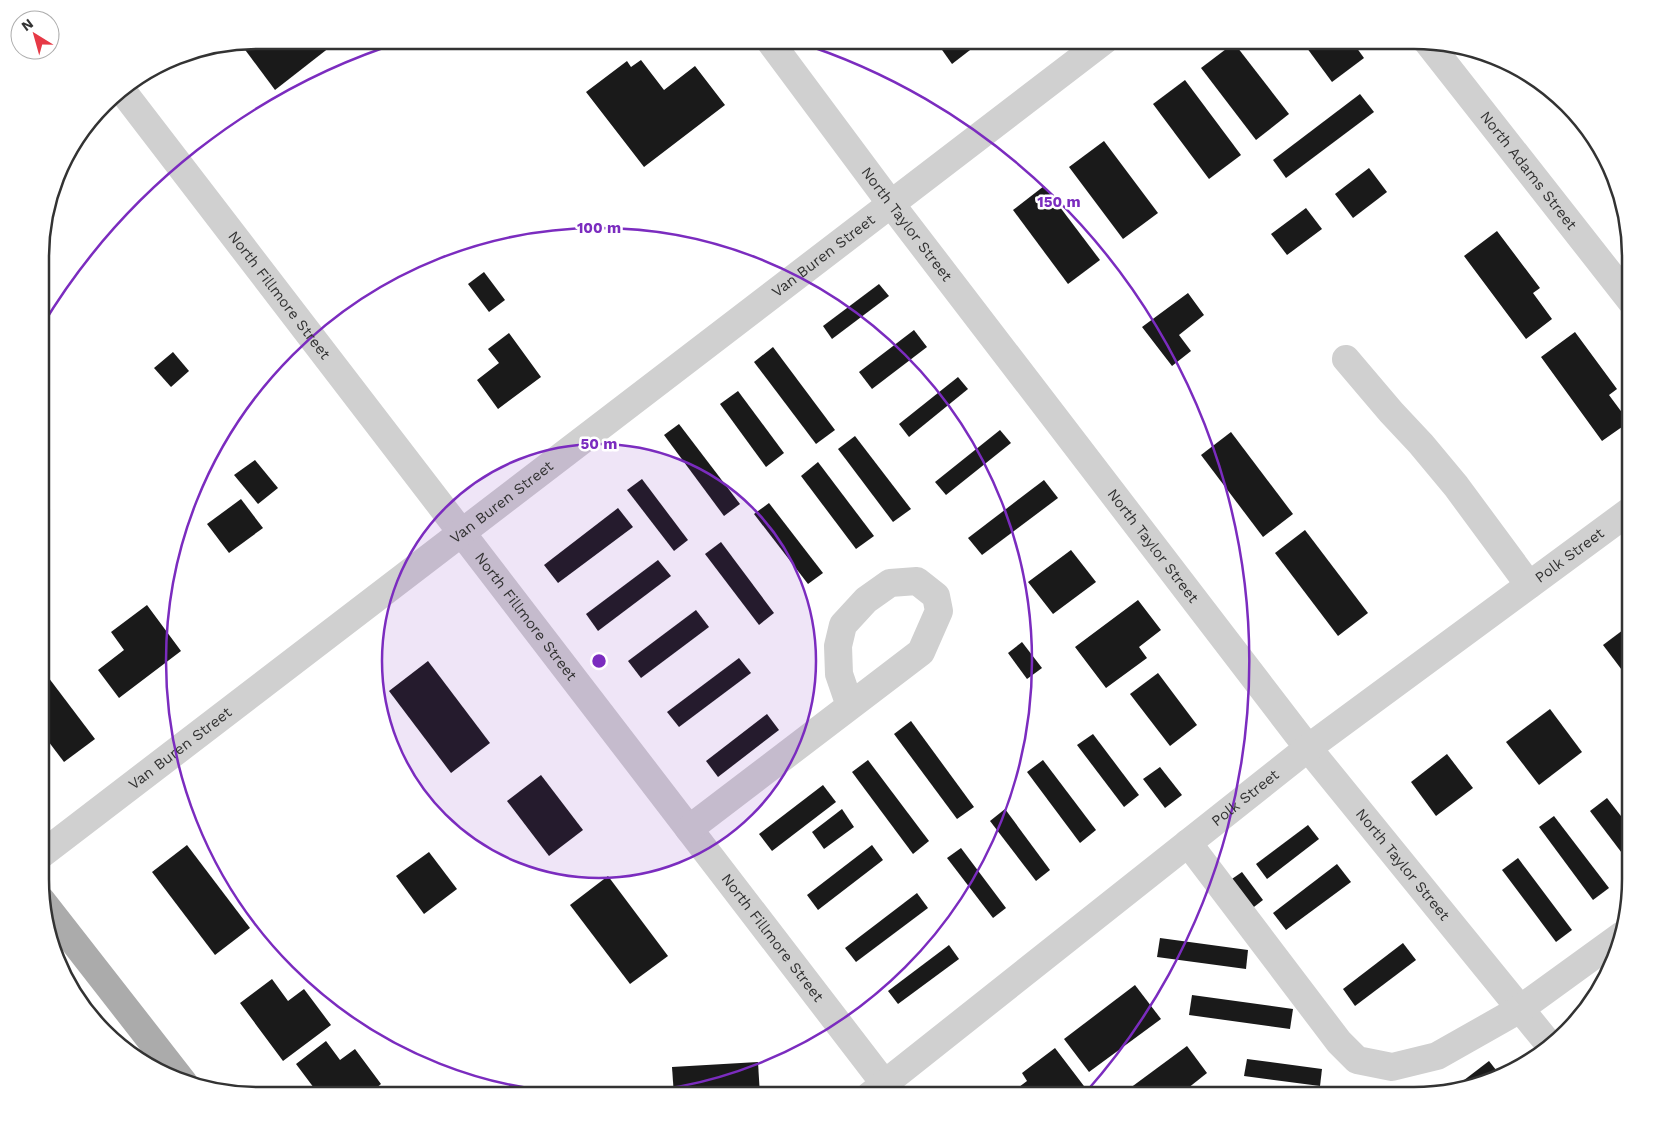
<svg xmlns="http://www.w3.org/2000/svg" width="1671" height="1136" viewBox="0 0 1671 1136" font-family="'Work Sans',sans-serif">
	<rect width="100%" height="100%" fill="#fff"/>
	<!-- building -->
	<g fill="#1a1a1a">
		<path d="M256 40H339L275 90 240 43Z"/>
		<path d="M935 40H983L952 64Z"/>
		<path d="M1301 40H1351L1364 58 1332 82Z"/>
		<path d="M1234 43 1289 114 1256 140 1201 68Z"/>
		<path d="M641 60 664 90 695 66 725 105 644 167 586 92 627 61 631 67Z"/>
		<path d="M1185 80 1241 155 1209 179 1153 104Z"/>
		<path d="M1360 94 1374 112 1286 178 1273 160Z"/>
		<path d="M1104 141 1158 213 1123 239 1069 167Z"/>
		<path d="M1369 168 1387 192 1353 218 1335 194Z"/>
		<path d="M1044 186 1100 260 1068 284 1013 210Z"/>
		<path d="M1306 208 1322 229 1287 255 1271 234Z"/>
		<path d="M1497 231 1540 288 1533 293 1552 319 1526 339 1464 256Z"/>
		<path d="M484 272 505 300 489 312 468 284Z"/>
		<path d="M879 284 889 296 832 339 823 326Z"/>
		<path d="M1188 293 1204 315 1179 335 1191 351 1172 366 1142 327Z"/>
		<path d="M914 330 927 347 872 389 859 372Z"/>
		<path d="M1575 332 1617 389 1609 395 1629 422 1602 441 1541 357Z"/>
		<path d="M509 333 541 377 498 409 477 380 499 363 488 349Z"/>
		<path d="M773 347 835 430 816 444 754 362Z"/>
		<path d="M173 352 189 371 171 387 154 368Z"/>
		<path d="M958 377 968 389 909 437 899 424Z"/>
		<path d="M738 391 784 453 766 467 720 404Z"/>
		<path d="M679 424 740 504 724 516 664 435Z"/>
		<path d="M1000 430 1011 443 946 495 935 482Z"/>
		<path d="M1231 432 1293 514 1263 537 1201 455Z"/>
		<path d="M855 436 911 509 893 522 838 449Z"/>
		<path d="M255 460 278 488 258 504 234 475Z"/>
		<path d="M818 462 874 536 856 549 801 476Z"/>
		<path d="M642 479 688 540 674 551 627 490Z"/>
		<path d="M1044 480 1058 498 982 555 968 538Z"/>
		<path d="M241 499 263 528 229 553 207 524Z"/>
		<path d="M769 503 823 573 808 584 754 514Z"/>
		<path d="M618 508 633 527 558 583 544 565Z"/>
		<path d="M1305 530 1368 613 1338 636 1275 553Z"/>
		<path d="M721 542 774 613 759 625 705 554Z"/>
		<path d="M1071 550 1096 582 1053 614 1028 582Z"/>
		<path d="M658 560 671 576 598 631 586 614Z"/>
		<path d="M1138 600 1161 630 1139 647 1147 658 1106 688 1075 647Z"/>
		<path d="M147 605 181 651 119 698 98 670 124 650 111 632Z"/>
		<path d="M696 610 709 627 641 678 628 661Z"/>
		<path d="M1631 624V682L1603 645Z"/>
		<path d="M1022 642 1042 668 1027 679 1008 653Z"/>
		<path d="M739 658 751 673 679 727 667 712Z"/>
		<path d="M428 661 490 743 451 773 389 691Z"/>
		<path d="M42 669 95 739 64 762 42 733Z"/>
		<path d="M1158 673 1197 725 1170 746 1130 694Z"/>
		<path d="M1550 709 1582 752 1539 785 1506 742Z"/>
		<path d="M767 714 779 730 718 777 706 761Z"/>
		<path d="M911 721 974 807 957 819 894 734Z"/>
		<path d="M1093 734 1139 795 1124 807 1077 745Z"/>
		<path d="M1447 754 1473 788 1436 816 1411 782Z"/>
		<path d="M868 760 929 841 913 854 852 772Z"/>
		<path d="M1043 760 1096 830 1080 843 1027 772Z"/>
		<path d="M1160 767 1182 795 1165 808 1143 779Z"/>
		<path d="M541 775 583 830 549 856 507 801Z"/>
		<path d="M823 785 836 802 772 851 759 834Z"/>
		<path d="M1607 798 1631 829V865L1590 811Z"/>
		<path d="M842 809 854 827 824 849 812 832Z"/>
		<path d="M1005 809 1050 870 1036 881 990 821Z"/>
		<path d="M1554 816 1609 888 1593 900 1539 827Z"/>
		<path d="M1308 825 1319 839 1267 879 1256 864Z"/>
		<path d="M187 845 250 928 215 955 152 872Z"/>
		<path d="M872 845 883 860 818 910 807 895Z"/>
		<path d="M961 848 1006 908 993 918 947 858Z"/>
		<path d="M429 852 457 889 424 914 396 876Z"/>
		<path d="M1518 858 1572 930 1556 942 1502 870Z"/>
		<path d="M1337 864 1351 882 1286 930 1273 913Z"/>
		<path d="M1242 872 1263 900 1250 910 1229 881Z"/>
		<path d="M608 876 668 956 630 984 570 905Z"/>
		<path d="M917 893 928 908 856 962 845 948Z"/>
		<path d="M1160 938 1248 950 1246 969 1157 957Z"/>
		<path d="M1403 943 1416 960 1355 1006 1343 989Z"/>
		<path d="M949 945 959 959 898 1004 888 991Z"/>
		<path d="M272 979 288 1001 304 989 331 1025 283 1061 240 1003Z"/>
		<path d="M1135 985 1161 1019 1089 1072 1064 1039Z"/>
		<path d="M1192 995 1293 1009 1290 1029 1189 1015Z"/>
		<path d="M326 1041 340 1060 355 1049 381 1084 366 1096H320L296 1064Z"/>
		<path d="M1187 1046 1207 1073 1178 1096H1123L1122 1094Z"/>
		<path d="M1055 1048 1087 1090 1079 1096H1007L1027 1081 1022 1073Z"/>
		<path d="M1247 1059 1322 1069 1320 1086 1244 1076Z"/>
		<path d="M1489 1061 1500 1075 1455 1087Z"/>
		<path d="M758 1062 760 1096H674L672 1067Z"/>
	</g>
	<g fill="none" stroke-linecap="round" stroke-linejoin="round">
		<!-- minor -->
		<g stroke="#d0d0d0" stroke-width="28">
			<path id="s1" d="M769 40 891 204 1308 748 1548 1043"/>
			<path id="s2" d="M1426 40 1631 301"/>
			<path id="s3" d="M121 89 894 1096"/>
			<path d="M1346 359 1391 412 1421 444 1456 486 1529 585"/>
			<path d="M689 829 921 652 939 611 936 596 917 581 890 583 866 600 843 625 838 646 839 674 850 706"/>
			<path d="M1188 843 1339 1042 1357 1060 1392 1067 1437 1056 1520 1009 1622 935"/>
			<path id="s4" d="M42 854 1105 40"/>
			<path id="s5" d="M869 1096 1308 748 1631 510"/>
		</g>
		<!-- major -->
		<path stroke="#ababab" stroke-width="28" d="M42 901 184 1083"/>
	</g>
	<!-- distance rings -->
	<circle cx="599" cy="661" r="217" fill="#7b2cbf" fill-opacity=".12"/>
	<g fill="none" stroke="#7b2cbf" stroke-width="2.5">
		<circle cx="599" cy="661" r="217"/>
		<circle cx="599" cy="661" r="433"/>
		<path d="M42 326A650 650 0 0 1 404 41M794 41A650 650 0 0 1 1086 1092"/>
	</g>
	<g text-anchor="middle" stroke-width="5" stroke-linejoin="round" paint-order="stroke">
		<!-- street labels -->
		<g font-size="15" fill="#333" stroke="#fff">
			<text dy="5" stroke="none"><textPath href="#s2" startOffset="166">North Adams Street</textPath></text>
			<text dy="5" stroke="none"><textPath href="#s1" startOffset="230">North Taylor Street</textPath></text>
			<text dy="5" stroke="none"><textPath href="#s4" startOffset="984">Van Buren Street</textPath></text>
			<text dy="5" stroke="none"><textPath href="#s3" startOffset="260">North Fillmore Street</textPath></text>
			<text dy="5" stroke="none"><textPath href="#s4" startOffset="579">Van Buren Street</textPath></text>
			<text dy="5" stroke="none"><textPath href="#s1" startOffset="635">North Taylor Street</textPath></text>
			<text dy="5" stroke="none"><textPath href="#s5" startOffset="885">Polk Street</textPath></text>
			<text dy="5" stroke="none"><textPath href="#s3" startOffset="665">North Fillmore Street</textPath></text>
			<text dy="5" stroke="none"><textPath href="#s4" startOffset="174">Van Buren Street</textPath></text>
			<text dy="5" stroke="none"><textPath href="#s5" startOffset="480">Polk Street</textPath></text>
			<text dy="5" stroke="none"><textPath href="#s1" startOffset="1040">North Taylor Street</textPath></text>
			<text dy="5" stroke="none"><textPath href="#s3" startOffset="1070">North Fillmore Street</textPath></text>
		</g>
	</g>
	<!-- crop -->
	<path d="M0 0H1671V1136H0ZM257 49H1414A208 208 0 0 1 1622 257V879A208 208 0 0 1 1414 1087H257A208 208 0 0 1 49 879V257A208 208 0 0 1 257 49Z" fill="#fff" fill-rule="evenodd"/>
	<path fill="none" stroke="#333" stroke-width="2.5" d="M257 49H1414A208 208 0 0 1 1622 257V879A208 208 0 0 1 1414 1087H257A208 208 0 0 1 49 879V257A208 208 0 0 1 257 49Z"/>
	<circle cx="599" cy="661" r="8" fill="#7b2cbf" stroke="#fff" stroke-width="2.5"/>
	<g font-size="15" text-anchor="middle" font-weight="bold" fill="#7b2cbf" stroke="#fff" stroke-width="5" stroke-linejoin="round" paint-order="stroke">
		<text x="1059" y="207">150 m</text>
		<text x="599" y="233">100 m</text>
		<text x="599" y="449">50 m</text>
	</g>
	<!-- north arrow -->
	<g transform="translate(35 35) rotate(323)"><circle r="24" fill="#ffffff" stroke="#adadad"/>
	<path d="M0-4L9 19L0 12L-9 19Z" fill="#e63946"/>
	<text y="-8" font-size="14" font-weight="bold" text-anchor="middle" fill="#333333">N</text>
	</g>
</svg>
